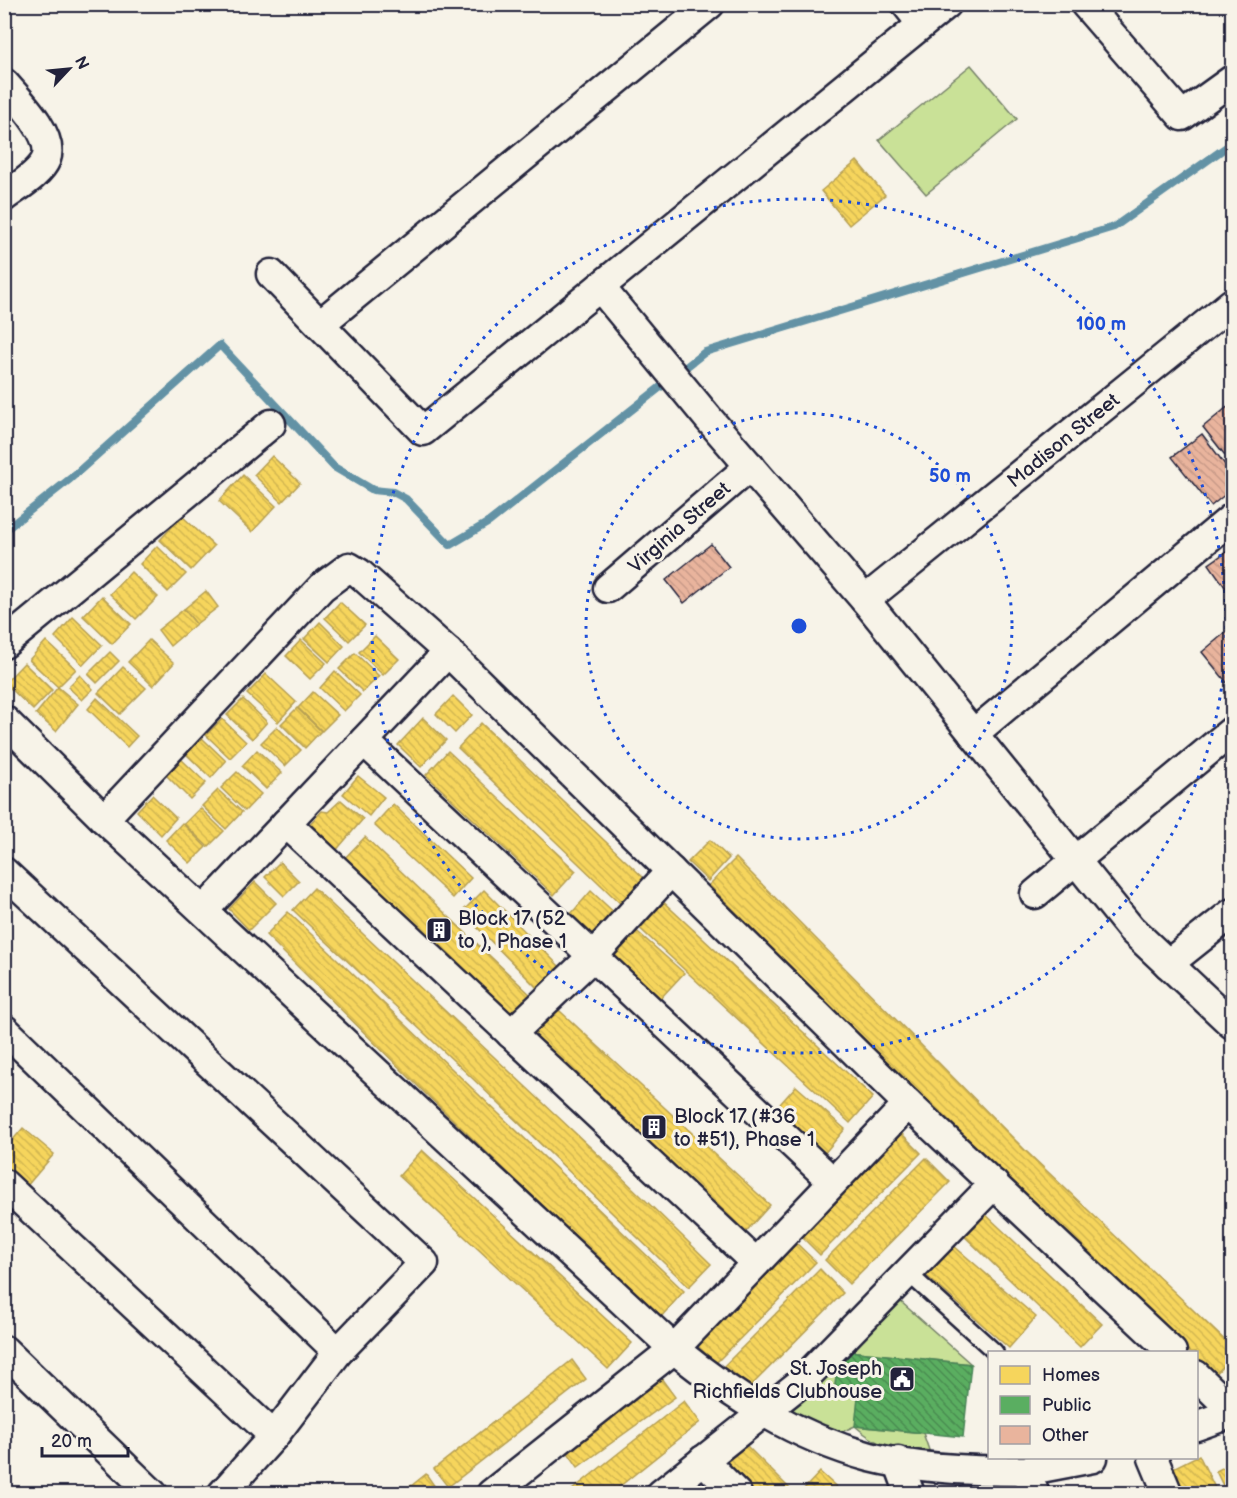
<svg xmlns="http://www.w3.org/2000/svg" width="1237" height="1498" viewBox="0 0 1237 1498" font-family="'Balsamiq Sans',sans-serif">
	<defs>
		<pattern id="homes-back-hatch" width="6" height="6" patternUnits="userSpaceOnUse" patternTransform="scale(1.5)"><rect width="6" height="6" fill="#f6d55c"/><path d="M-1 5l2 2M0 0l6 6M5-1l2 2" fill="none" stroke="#d3b751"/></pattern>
		<pattern id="public-back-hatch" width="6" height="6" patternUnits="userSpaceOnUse" patternTransform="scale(1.5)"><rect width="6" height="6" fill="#5aae61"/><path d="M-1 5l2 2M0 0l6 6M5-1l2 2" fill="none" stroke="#4a8d51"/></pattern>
		<pattern id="building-back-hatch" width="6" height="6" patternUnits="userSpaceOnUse" patternTransform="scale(1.5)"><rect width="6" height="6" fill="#e9b49d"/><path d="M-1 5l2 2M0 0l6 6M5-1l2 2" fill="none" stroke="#c89a88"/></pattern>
	</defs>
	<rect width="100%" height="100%" fill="#f7f3e8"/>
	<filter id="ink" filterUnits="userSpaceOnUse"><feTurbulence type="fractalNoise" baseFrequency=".0167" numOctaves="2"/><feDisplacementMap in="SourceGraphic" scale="12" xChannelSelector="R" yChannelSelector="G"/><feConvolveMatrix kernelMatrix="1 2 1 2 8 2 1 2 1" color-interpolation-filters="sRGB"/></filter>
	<g filter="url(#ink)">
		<!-- park -->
		<g fill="#c9e197" stroke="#768269" stroke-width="1.5">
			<path d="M971 65 1017 119 926 194 879 140Z"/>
			<path d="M883 1286 971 1364 839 1350 834 1395 858 1397 856 1426 923 1433 930 1453C896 1451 881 1449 855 1426L835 1435 769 1405Z"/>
		</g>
		<!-- homes -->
		<g fill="url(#homes-back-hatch)" stroke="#b69f52" stroke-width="1.5">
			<path d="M857 161 885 195 849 225 821 191Z"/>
			<path d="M272 456 300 483 282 502 254 475Z"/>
			<path d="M243 475 276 506 252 532 219 501Z"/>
			<path d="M182 516 214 546 191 570 160 540Z"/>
			<path d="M157 546 186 574 168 592 140 564Z"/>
			<path d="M131 572 158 597 136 619 110 594Z"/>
			<path d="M206 591 218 607 196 624 184 609Z"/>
			<path d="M102 596 131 624 112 644 83 616Z"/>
			<path d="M340 602 365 625 349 641 325 618Z"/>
			<path d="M184 609 196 624 170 646 158 630Z"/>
			<path d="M73 617 102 645 83 665 55 637Z"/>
			<path d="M320 622 344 646 329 662 304 639Z"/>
			<path d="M375 636 399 659 383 675 359 652Z"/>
			<path d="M149 640 174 663 153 686 128 662Z"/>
			<path d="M301 640 326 663 310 679 286 656Z"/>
			<path d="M46 641 76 669 58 687 29 660Z"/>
			<path d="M110 652 119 661 97 683 88 674Z"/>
			<path d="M355 653 379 676 363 692 339 669Z"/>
			<path d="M24 663 52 690 33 710 5 683Z"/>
			<path d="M123 667 146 688 120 714 98 693Z"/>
			<path d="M335 671 360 695 344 711 320 688Z"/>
			<path d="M266 674 296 702 278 722 247 694Z"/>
			<path d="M80 675 93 689 82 700 68 687Z"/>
			<path d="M58 687 78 704 56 731 36 714Z"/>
			<path d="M313 692 338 715 322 731 298 708Z"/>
			<path d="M453 696 472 715 455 733 436 714Z"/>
			<path d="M97 698 137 736 127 747 88 709Z"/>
			<path d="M243 699 267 722 252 739 227 715Z"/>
			<path d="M297 708 321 731 305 748 281 724Z"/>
			<path d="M423 718 446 740 421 767 398 745Z"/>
			<path d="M222 719 246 742 230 758 206 735Z"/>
			<path d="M481 723 648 882 624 907 458 748Z"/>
			<path d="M277 727 301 750 285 766 261 743Z"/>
			<path d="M202 738 226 761 211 778 186 754Z"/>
			<path d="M257 750 282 773 266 789 242 766Z"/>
			<path d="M448 751 576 871 554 895 426 775Z"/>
			<path d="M181 759 206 783 190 799 166 775Z"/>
			<path d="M237 772 261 794 245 811 221 788Z"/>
			<path d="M358 776 384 797 369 816 343 794Z"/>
			<path d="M218 790 242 812 226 829 202 806Z"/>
			<path d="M152 795 176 818 161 835 137 811Z"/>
			<path d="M341 800 363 819 334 853 305 829 322 811 328 812Z"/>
			<path d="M393 804 471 878 453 898 374 825Z"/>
			<path d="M200 808 224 831 208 847 184 824Z"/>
			<path d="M182 823 206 847 190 863 166 840Z"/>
			<path d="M365 837 536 1000 513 1024 342 861Z"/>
			<path d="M710 840 729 858 708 881 688 862Z"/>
			<path d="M736 858 1027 1152 1232 1347V1357L1209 1381 1196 1369V1352H1180L1001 1179 709 885Z"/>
			<path d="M280 862 299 881 284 896 265 877Z"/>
			<path d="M255 882 276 903 249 930 229 909Z"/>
			<path d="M314 888 605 1161 711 1264 689 1287 471 1077 293 910Z"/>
			<path d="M484 890 562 969 540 991 462 912Z"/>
			<path d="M591 891 619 917 598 940 570 915Z"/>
			<path d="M658 897 873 1097 850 1123 634 923Z"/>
			<path d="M288 912 684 1291 660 1318 428 1096 266 935Z"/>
			<path d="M631 926 684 973 658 1001 606 954Z"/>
			<path d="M548 1000 770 1205 742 1236 522 1028Z"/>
			<path d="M796 1086 845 1129 823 1155 773 1112Z"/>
			<path d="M23 1128 54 1154 26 1187 4 1169V1150Z"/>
			<path d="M897 1129 921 1153 820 1255 796 1231Z"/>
			<path d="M422 1150 632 1343 608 1369 399 1176Z"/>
			<path d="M926 1158 950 1182 849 1284 825 1260Z"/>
			<path d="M983 1212 1102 1324 1080 1347 962 1234Z"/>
			<path d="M791 1238 816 1262 715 1364 691 1339Z"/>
			<path d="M947 1240 1036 1317 1009 1348 921 1271Z"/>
			<path d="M820 1269 843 1293 743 1394 719 1371Z"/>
			<path d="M572 1360 586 1379 448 1487 434 1469Z"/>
			<path d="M658 1374 675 1397 578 1467 562 1444Z"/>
			<path d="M684 1401 700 1422 610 1494H567Z"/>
			<path d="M740 1439 795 1494H752L718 1460Z"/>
			<path d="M1199 1455 1218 1494H1174L1163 1473Z"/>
			<path d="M1232 1463V1494H1227L1216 1471Z"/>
			<path d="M820 1472 844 1494 801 1492Z"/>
			<path d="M426 1474 440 1494H401Z"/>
		</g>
		<!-- public -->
		<path fill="url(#public-back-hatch)" stroke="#498456" stroke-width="1.5" d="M839 1350 971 1364 963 1437 855 1426 858 1397 834 1395Z"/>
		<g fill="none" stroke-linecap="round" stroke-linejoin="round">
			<!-- stream -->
			<path stroke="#6392a5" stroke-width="8" d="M4 531 70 479 220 345 334 467 373 490 393 492 406 499 450 545 489 522 705 352 1114 227 1232 143"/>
		</g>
		<!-- building -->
		<g fill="url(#building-back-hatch)" stroke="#22223b" stroke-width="1.5">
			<path d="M1231 404 1232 407V464L1203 427Z"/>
			<path d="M1202 434 1232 474V489L1211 506 1172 457Z"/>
			<path d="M711 544 729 567 684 603 666 580Z"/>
			<path d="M1232 548V597L1209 564Z"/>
			<path d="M1232 627V689L1202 652Z"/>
		</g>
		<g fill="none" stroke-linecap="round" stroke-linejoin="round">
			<!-- lane casing -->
			<g stroke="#22223b" stroke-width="20">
				<path id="lane" d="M908 1273 995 1352"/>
			</g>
			<!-- street casing -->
			<g stroke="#22223b" stroke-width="33">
				<g id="street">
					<path d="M906 4 922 24"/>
					<path d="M1085 4 1182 116 1232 80"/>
					<path d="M4 83C19 100 55 136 46 159 40 174 17 187 4 197"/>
					<path d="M271 274 423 431 947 4"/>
					<path d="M600 287 708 418 865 600 1131 929 1232 1024"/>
					<path d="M320 324 710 4"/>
					<path d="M608 588 750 466"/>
					<path d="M865 600 1232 303"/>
					<path d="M4 644 271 424"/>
					<path d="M4 720 104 819 674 1349C733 1397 796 1437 870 1457 916 1469 977 1471 1025 1471"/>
					<path d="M973 734 1232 518"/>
					<path d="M364 741 833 1182"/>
					<path d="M104 819 322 587 349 567 359 573 448 652 908 1104 1172 1352"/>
					<path d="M286 823 756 1263"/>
					<path d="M4 872 424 1263 338 1352 274 1436 222 1494"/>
					<path d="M1035 894 1232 731"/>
					<path d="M204 910 448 652"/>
					<path d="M1168 964 1232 913"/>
					<path d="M4 1029 338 1352"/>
					<path d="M511 1034 593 956 671 871"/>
					<path d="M4 1184 274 1436"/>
					<path d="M4 1350 153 1494"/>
					<path d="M1196 1375 1232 1410"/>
					<path d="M1196 1426 1232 1413"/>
					<path d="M1153 1458 1168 1494"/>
					<path d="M703 1460 737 1494"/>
					<path d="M898 1461 910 1494"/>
					<path d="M491 1494 674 1349 908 1104"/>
					<path d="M661 1494 798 1385 994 1184"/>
					<path d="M1035 1494 1025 1471 1093 1458"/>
				</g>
			</g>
			<!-- lane -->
			<use href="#lane" stroke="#f7f3e8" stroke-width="15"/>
			<!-- street -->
			<use href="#street" stroke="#f7f3e8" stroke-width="28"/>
		</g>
	</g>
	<!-- distance rings -->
	<g fill="none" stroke="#1d4ed8" stroke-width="3" stroke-dasharray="3 6">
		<circle cx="799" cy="626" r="213"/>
		<circle cx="799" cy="626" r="427"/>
	</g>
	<!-- icons -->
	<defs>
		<g id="building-square" transform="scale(1.35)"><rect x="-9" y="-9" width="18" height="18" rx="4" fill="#22223b" stroke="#f7f3e8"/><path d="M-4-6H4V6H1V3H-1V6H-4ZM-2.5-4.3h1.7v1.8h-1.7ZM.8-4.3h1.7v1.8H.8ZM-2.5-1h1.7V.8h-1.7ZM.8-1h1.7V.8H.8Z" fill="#fff"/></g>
		<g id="civic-square" transform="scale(1.35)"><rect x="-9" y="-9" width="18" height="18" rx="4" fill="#22223b" stroke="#f7f3e8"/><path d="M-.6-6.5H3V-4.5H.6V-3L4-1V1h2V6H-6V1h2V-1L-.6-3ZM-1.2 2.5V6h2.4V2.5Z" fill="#fff"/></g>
	</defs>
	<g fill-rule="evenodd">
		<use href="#building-square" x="439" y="930"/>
		<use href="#building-square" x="654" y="1127"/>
		<use href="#civic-square" x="902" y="1379"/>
	</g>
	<g text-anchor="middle" stroke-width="6" stroke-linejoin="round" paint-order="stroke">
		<!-- street labels -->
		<g font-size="20" fill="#22223b" stroke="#f7f3e8">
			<text transform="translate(1063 440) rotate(-39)" y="7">Madison Street</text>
			<text transform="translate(679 527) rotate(-41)" y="7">Virginia Street</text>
		</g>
		<!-- poi labels -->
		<g font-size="20" fill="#22223b" stroke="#f7f3e8" text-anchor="start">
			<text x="458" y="925">Block 17 (52<tspan x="458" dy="23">to ), Phase 1</tspan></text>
			<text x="674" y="1123">Block 17 (#36<tspan x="674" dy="23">to #51), Phase 1</tspan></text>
			<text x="882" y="1375" text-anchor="end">St. Joseph<tspan x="882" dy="23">Richfields Clubhouse</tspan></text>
		</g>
	</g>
	<circle cx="799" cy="626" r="9" fill="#1d4ed8" stroke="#f7f3e8" stroke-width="3"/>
	<g font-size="18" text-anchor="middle" font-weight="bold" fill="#1d4ed8" stroke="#f7f3e8" stroke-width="6" stroke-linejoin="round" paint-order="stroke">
		<text x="1101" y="330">100 m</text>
		<text x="950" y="482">50 m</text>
	</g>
	<!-- margin -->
	<rect width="1237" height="1498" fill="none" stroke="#f7f3e8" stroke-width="24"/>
	<rect x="12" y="12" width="1213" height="1474" fill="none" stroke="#22223b" stroke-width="2" filter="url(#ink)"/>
	<!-- legend -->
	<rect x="988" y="1351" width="210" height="108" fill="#f7f3e8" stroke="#a29fa3" stroke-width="1.5"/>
	<rect x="1000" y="1366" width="30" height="18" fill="#f6d55c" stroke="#a29fa3" stroke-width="1.5"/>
	<text x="1042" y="1381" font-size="18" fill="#22223b">Homes</text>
	<rect x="1000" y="1396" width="30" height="18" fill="#5aae61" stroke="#a29fa3" stroke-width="1.5"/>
	<text x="1042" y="1411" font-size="18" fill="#22223b">Public</text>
	<rect x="1000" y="1426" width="30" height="18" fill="#e9b49d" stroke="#a29fa3" stroke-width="1.5"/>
	<text x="1042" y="1441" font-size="18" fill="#22223b">Other</text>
	<!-- north arrow -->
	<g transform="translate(69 69) rotate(64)" stroke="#f7f3e8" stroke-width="4.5" paint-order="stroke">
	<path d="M0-4.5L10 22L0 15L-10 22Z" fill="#22223b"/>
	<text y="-9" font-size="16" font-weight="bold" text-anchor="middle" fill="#22223b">N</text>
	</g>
	<!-- scale -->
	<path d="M42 1447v9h86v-9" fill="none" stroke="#22223b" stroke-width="3"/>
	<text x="51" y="1447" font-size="18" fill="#22223b" stroke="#f7f3e8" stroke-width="4.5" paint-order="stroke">20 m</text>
</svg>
